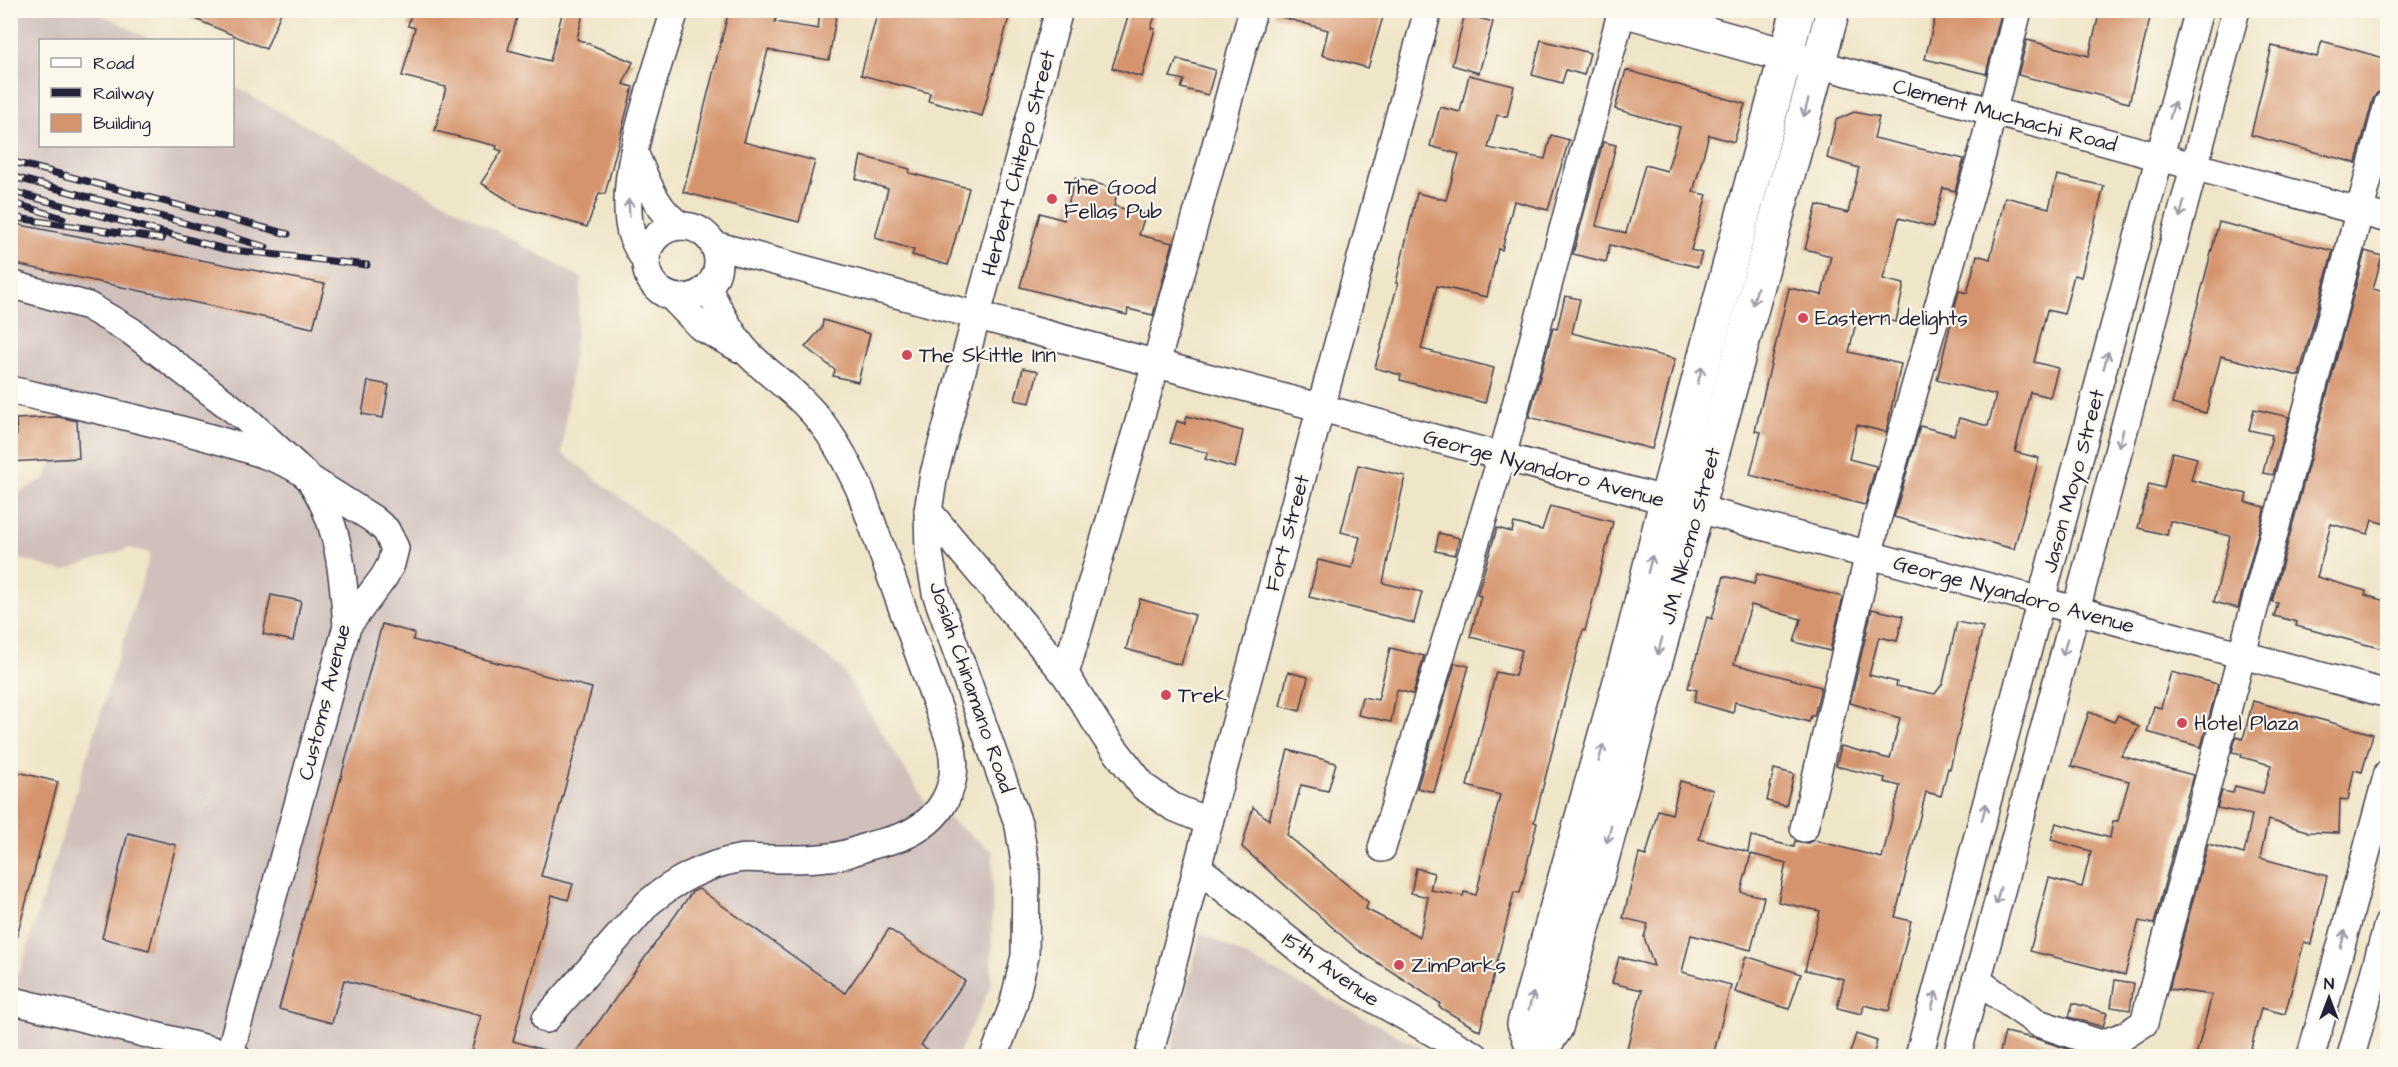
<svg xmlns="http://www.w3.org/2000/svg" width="2398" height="1067" viewBox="0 0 2398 1067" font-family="'Architects Daughter',sans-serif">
	<rect width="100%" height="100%" fill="#fbf7ec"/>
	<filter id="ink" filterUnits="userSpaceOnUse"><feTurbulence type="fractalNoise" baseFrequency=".0167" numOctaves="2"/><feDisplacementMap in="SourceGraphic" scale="12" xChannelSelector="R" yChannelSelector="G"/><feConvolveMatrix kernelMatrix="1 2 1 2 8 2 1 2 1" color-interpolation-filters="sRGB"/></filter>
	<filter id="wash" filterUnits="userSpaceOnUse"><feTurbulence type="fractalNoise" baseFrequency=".008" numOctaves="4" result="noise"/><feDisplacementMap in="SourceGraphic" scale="24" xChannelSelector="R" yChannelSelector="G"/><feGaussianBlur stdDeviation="1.35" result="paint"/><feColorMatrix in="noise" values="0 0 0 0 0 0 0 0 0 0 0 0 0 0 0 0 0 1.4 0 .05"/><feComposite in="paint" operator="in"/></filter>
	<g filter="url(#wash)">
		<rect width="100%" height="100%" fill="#efe5c7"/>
		<!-- industrial -->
		<g fill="#cfc0bb">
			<path d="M11 11H96L151 40H40V146H232L233 86 582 278 562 453 841 668 925 801 993 852 991 986 957 1056H11V972L19 974 151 553 129 548 63 571 11 556 10 498 47 477 71 402 11 385Z"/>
			<path d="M1201 933 1437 1056H1170Z"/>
		</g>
		<g id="blocks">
			<!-- building -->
			<g fill="#d5946d">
				<path d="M174 10H282L266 49Z"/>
				<path d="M412 10H519L508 50 550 61 563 10H584L577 39 633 62 623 84 633 87 605 194 599 193 587 227 517 206 481 183 502 151 496 149 497 146 435 131 446 87 402 76 415 28 408 26Z"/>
				<path d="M729 10H778L775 22 818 29 820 10H837L829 60 768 50 744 142 815 161 799 222 683 192Z"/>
				<path d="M878 10H1011L982 116 928 101 930 93 861 75Z"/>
				<path d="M1130 10H1157L1151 28 1155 29 1142 77 1112 68Z"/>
				<path d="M1275 10H1385L1368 68 1322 55 1328 30 1274 15Z"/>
				<path d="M1937 10H2002L1986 74 1925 59Z"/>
				<path d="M2100 10H2152L2129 103 2018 75 2027 40 2089 56Z"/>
				<path d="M1465 14 1493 22 1479 73 1452 65Z"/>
				<path d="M1541 40 1590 53 1584 75 1566 70 1562 83 1532 75Z"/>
				<path d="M2322 41 2388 59V89L2377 93 2373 99 2356 163 2251 135 2272 46 2317 57Z"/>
				<path d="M1177 59 1215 70 1208 95 1181 88 1184 80 1170 77Z"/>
				<path d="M1626 70 1745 104 1734 142 1709 135 1693 192 1707 195 1691 250 1702 253 1698 267 1610 245 1606 262 1573 254 1603 142 1616 145 1596 226 1626 233 1645 165 1667 171 1680 127 1615 109Z"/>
				<path d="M1469 75 1514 86 1507 117 1497 115 1488 148 1545 159 1551 135 1569 140 1548 210 1514 201 1502 250 1498 249 1487 297 1437 286 1421 349 1494 368 1485 403 1400 380 1401 375 1375 368 1398 283H1396L1417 193 1446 200 1459 154 1430 146 1440 107 1460 112Z"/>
				<path d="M1854 112 1879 117 1874 138 1964 159 1955 191 1943 188 1933 227 1899 218 1883 279 1904 284 1896 322 1858 314 1849 352 1901 364 1886 432 1857 425 1849 459 1876 466 1865 505 1750 475 1761 432 1755 431 1789 288 1822 295 1831 256 1805 249 1817 205 1848 213 1859 168 1827 158 1836 120Z"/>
				<path d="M861 156 910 169 909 173 969 188 948 265 912 255 914 250 875 238 888 189 856 179Z"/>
				<path d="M2057 175 2104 186 2081 277 2074 275 2064 314 2047 310 2034 362 2058 368 2050 397 2030 392 2015 452 2039 458 2014 549 1894 517 1920 426 1954 435 1959 418 1988 426 1996 395 1937 380 1955 306 1959 291 1967 293 1977 255 1990 259 2005 197 2049 208Z"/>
				<path d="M1075 178 1118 189 1114 206 1145 215 1139 235 1173 243 1153 315 1128 309 1127 315 1020 287 1040 213 1064 220Z"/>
				<path d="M2219 222 2333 251 2299 376 2221 356 2206 413 2172 404Z"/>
				<path d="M10 223 325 284 313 328 10 263Z"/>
				<path d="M2365 251 2382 256 2373 289 2388 293V525L2372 520 2368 534 2331 524 2317 577 2366 591 2365 595 2388 602V633L2383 649 2296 626 2297 622 2274 616 2278 603 2272 602Z"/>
				<path d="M1565 296 1580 299 1572 333 1675 359 1652 449 1529 417 1553 328 1557 329Z"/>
				<path d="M823 320 870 334 858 382 833 376 835 370 805 347 822 328Z"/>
				<path d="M1023 368 1038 371 1030 403 1015 400Z"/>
				<path d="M368 381 389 385 383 418 362 414Z"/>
				<path d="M2254 409 2289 417 2273 475 2263 473 2272 435 2249 430Z"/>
				<path d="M1187 416 1243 431 1235 468 1205 459 1208 453 1170 443 1177 421 1185 424Z"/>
				<path d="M58 417 77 421 79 458 10 462V436L17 435 16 419Z"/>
				<path d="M2172 452 2197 458 2191 480 2247 494 2245 502 2265 507 2238 608 2214 602 2230 536 2170 521 2167 535 2138 528 2149 484 2164 488Z"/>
				<path d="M1358 465 1405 476 1383 583 1422 592 1414 623 1309 597 1318 560 1352 568 1360 537 1341 532Z"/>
				<path d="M1550 506 1613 522 1585 631 1583 630 1534 822 1537 823 1520 893 1514 892 1480 1031 1439 1007 1440 1003 1358 950 1242 847 1253 807 1269 820 1288 750 1336 763 1328 791 1301 785 1287 835 1368 902 1366 909 1420 937 1428 897 1411 893 1416 868 1434 873 1430 890 1463 896 1464 892 1476 895 1500 795 1467 786 1496 672 1515 676 1522 650 1470 637 1481 596 1477 595 1497 528 1512 532 1514 523 1542 530Z"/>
				<path d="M1439 533 1459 538 1455 555 1435 551Z"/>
				<path d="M1757 574 1843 597 1830 651 1794 642 1801 619 1751 605 1734 664 1821 687 1814 716H1811L1809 722 1735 702 1733 713 1694 702 1697 690 1688 688 1707 617 1712 619 1724 576 1754 584Z"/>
				<path d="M271 595 301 601 293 641 263 634Z"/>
				<path d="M1140 599 1195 615 1181 665 1126 649Z"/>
				<path d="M1872 609 1903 616 1897 641 1879 637 1869 675 1897 682 1896 686 1935 694 1943 683 1957 622 1983 627 1950 769 1948 768 1941 796 1926 792 1895 917 1911 921 1889 1011 1864 1005 1862 1014 1837 1008 1844 979 1805 970 1820 911 1778 902 1786 863 1751 854 1741 892 1764 897 1751 950 1691 935 1682 972 1731 985 1713 1056H1625L1642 990 1612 983 1619 957 1654 966 1644 937 1648 924 1623 918 1639 854 1646 856 1658 810 1672 814 1680 781 1713 790 1699 839 1748 852 1751 836 1794 847 1795 841 1808 843 1814 840 1882 858 1900 786 1884 782 1885 778 1836 766 1841 746 1890 759 1900 718 1850 703Z"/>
				<path d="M382 624 414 633 413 640 592 688 541 876 573 884 568 900 552 895 513 1041 551 1052V1056H470L481 1016 344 980 332 1023 279 1009Z"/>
				<path d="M1390 648 1424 656 1413 694 1397 690 1391 722 1358 715 1362 697 1378 700Z"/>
				<path d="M1455 663 1469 666 1434 792 1417 788Z"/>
				<path d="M1288 672 1308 677 1300 711 1280 706Z"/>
				<path d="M2171 672 2218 684 2201 747 2147 732 2154 706 2161 708Z"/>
				<path d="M2253 701 2373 734 2362 772 2354 770 2348 800 2340 799 2339 833 2307 832V831L2268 820 2260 858 2327 876 2311 944 2304 942 2285 1014 2261 1008 2249 1056H2196L2212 995 2169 989 2208 844 2244 854 2252 815 2217 808 2222 791 2233 793 2235 786 2263 793 2271 765 2241 757 2242 754 2232 752 2236 737 2243 739Z"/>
				<path d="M2089 712 2114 722 2118 715 2139 727 2121 756 2193 775 2154 924 2139 921 2125 975 2030 951 2049 878 2082 887 2091 851 2051 840 2056 823 2110 838 2113 821H2118L2129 781 2071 766Z"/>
				<path d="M1774 769 1794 774 1786 806 1767 801Z"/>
				<path d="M10 770 58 782 16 940H10Z"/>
				<path d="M128 833 176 845 149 950 102 938Z"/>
				<path d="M699 889 845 993 889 929 965 981 921 1045 937 1056H574L692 892Z"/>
				<path d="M1746 956 1801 974 1789 1009 1735 992Z"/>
				<path d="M2115 980 2134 983 2130 1010 2111 1007Z"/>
				<path d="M2073 1003 2107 1013 2103 1027 2069 1017Z"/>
				<path d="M2005 1032 2037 1039 2089 1056H1999Z"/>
				<path d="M1856 1034 1877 1041 1873 1056H1849Z"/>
			</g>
		</g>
	</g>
	<g filter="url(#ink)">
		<use href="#blocks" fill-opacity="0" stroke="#413f50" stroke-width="1.5"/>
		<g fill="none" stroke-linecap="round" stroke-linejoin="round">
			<!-- minor casing -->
			<g stroke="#413f50" stroke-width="30">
				<g id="minor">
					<path d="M1818 64 2388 219"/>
					<path d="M634 152C646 179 655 210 681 226"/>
					<circle cx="682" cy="262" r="36"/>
					<path d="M714 245 2388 694"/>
					<path d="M646 262C641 253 634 243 631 233 616 175 658 69 675 10"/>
					<path d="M10 284 88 306 131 331 246 419 310 479 373 519 386 530 395 548 391 564 384 577 347 626"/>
					<path d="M672 297 701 327 741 349"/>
					<path d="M10 390C60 402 289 447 311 481 340 525 343 576 347 626L229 1056"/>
					<path d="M928 511 1065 674 1106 738 1144 787 1173 807 1209 822"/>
					<path d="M1065 674 1156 364 1253 10"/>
					<path d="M1804 828 1877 520 1982 154 2018 10"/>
					<path d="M1382 848 1503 453 1622 10"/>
					<path d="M1197 867 1308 956 1351 986 1475 1056"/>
					<path d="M1976 980 2038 1023 2101 1044 2124 1036 2144 1023 2388 104"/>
					<path d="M10 1000 236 1056"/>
					<path d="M546 1019 648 903C673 882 705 865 738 859 746 857 756 859 765 859 787 859 808 860 829 857 843 856 856 851 869 846 882 842 896 840 908 834 947 815 962 778 949 738L860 490C845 458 830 429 805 404 787 385 764 371 746 351 729 332 720 310 707 288"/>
					<path d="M994 1056 1013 1006 1025 956 1026 869 1019 826 936 593 929 553 928 511 934 474 1059 10"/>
					<path d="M1149 1056 1209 822 1428 10"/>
					<path d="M1919 1056 2199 10"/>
					<path d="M1957 1056 2236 10"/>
					<path d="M2311 1056 2388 773"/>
					<path d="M2351 1056 2388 924"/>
				</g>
			</g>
			<!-- major casing -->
			<g stroke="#413f50" stroke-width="36">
				<path id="major" d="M1623 10 1813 63"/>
			</g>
			<!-- highway casing -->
			<g stroke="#413f50" stroke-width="36">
				<g id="highway">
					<path d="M1536 1056 1524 1024 1633 635 1667 497 1798 10"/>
					<path d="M1537 1056 1556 1028 1833 10"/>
				</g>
			</g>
			<!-- minor -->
			<use href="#minor" stroke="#fff" stroke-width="27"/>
			<!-- major -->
			<use href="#major" stroke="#fff" stroke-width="33"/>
			<!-- highway -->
			<use href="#highway" stroke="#fff" stroke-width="33"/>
			<!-- rail casing -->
			<g stroke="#22223b" stroke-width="7">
				<g id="rail">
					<path d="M10 161 288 234"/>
					<path d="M10 176 174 220 266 247"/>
					<path d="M10 191 224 249 367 265"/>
					<path d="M10 202 63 218"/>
					<path d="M10 217 162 239"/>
				</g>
			</g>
			<!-- rail -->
			<use href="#rail" stroke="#fbf7ec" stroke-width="4.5" stroke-dasharray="14" stroke-linecap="butt"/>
		</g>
		<!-- one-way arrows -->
		<defs><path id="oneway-shaft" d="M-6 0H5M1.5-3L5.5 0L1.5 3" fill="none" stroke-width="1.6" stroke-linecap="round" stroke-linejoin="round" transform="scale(1.5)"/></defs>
		<g stroke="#9c9ca7">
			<use href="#oneway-shaft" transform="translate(1806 108) rotate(105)"/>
			<use href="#oneway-shaft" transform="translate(2172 110) rotate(-75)"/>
			<use href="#oneway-shaft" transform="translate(629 208) rotate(-93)"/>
			<use href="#oneway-shaft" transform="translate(2182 209) rotate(105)"/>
			<use href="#oneway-shaft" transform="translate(1755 296) rotate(105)"/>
			<use href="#oneway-shaft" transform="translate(2106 360) rotate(-75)"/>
			<use href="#oneway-shaft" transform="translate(1700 375) rotate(-75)"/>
			<use href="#oneway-shaft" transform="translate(2121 438) rotate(105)"/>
			<use href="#oneway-shaft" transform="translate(1650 564) rotate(-76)"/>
			<use href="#oneway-shaft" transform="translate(1660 646) rotate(105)"/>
			<use href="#oneway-shaft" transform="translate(2065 647) rotate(105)"/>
			<use href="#oneway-shaft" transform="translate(1601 753) rotate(-75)"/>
			<use href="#oneway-shaft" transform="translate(1984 812) rotate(-75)"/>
			<use href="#oneway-shaft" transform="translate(1609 834) rotate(105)"/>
			<use href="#oneway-shaft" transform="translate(1998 896) rotate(105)"/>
			<use href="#oneway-shaft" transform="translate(2343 939) rotate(-75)"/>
			<use href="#oneway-shaft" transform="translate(1934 1000) rotate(-75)"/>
			<use href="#oneway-shaft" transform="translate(1531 1001) rotate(-74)"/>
		</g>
	</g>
	<!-- markers -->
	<g fill="#d1495b" stroke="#fbf7ec" stroke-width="2">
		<circle cx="1052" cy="199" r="6"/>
		<circle cx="1803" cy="318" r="6"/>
		<circle cx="907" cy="355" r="6"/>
		<circle cx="1166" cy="695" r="6"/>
		<circle cx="2182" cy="723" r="6"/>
		<circle cx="1399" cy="965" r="6"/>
	</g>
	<g text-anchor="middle" stroke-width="4.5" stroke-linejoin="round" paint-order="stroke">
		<!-- street labels -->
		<g font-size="21" fill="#22223b" stroke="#fbf7ec">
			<text transform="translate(2005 115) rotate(15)" y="7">Clement Muchachi Road</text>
			<text transform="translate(1018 163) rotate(-75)" y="7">Herbert Chitepo Street</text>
			<text transform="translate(1544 468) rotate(15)" y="7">George Nyandoro Avenue</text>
			<text transform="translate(2073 481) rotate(-75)" y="7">Jason Moyo Street</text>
			<text transform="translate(1287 533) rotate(-75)" y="7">Fort Street</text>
			<text transform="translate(1690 536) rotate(-75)" y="7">J.M. Nkomo Street</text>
			<text transform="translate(2014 594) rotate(15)" y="7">George Nyandoro Avenue</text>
			<text transform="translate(972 687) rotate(71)" y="7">Josiah Chinamano Road</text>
			<text transform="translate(324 702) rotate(-76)" y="7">Customs Avenue</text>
			<text transform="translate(1331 969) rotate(35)" y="7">15th Avenue</text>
		</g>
		<!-- poi labels -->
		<g font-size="21" fill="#22223b" stroke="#fbf7ec" text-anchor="start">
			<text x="1064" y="194">The Good<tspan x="1064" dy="24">Fellas Pub</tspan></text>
			<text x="1815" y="325">Eastern delights</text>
			<text x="919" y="362">The Skittle Inn</text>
			<text x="1178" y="702">Trek</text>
			<text x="2194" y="730">Hotel Plaza</text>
			<text x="1411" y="972">ZimParks</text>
		</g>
	</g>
	<!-- margin -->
	<rect width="2398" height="1067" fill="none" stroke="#fbf7ec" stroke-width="36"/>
	<!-- legend -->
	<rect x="39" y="39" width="195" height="108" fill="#fbf7ec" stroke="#a4a2a5" stroke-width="1.5"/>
	<rect x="51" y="58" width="30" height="9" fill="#ffffff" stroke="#a4a2a5" stroke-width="1.5"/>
	<text x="93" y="69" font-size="18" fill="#22223b">Road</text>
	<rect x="51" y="88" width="30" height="9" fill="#22223b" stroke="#a4a2a5" stroke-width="1.5"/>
	<text x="93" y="99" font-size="18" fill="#22223b">Railway</text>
	<rect x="51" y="114" width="30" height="18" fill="#d5946d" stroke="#a4a2a5" stroke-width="1.5"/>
	<text x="93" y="129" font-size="18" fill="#22223b">Building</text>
	<!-- north arrow -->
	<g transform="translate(2329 998)" stroke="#fbf7ec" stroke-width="4.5" paint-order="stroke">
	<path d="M0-4.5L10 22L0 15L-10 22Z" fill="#22223b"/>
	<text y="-9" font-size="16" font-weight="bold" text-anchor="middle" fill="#22223b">N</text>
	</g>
</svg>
